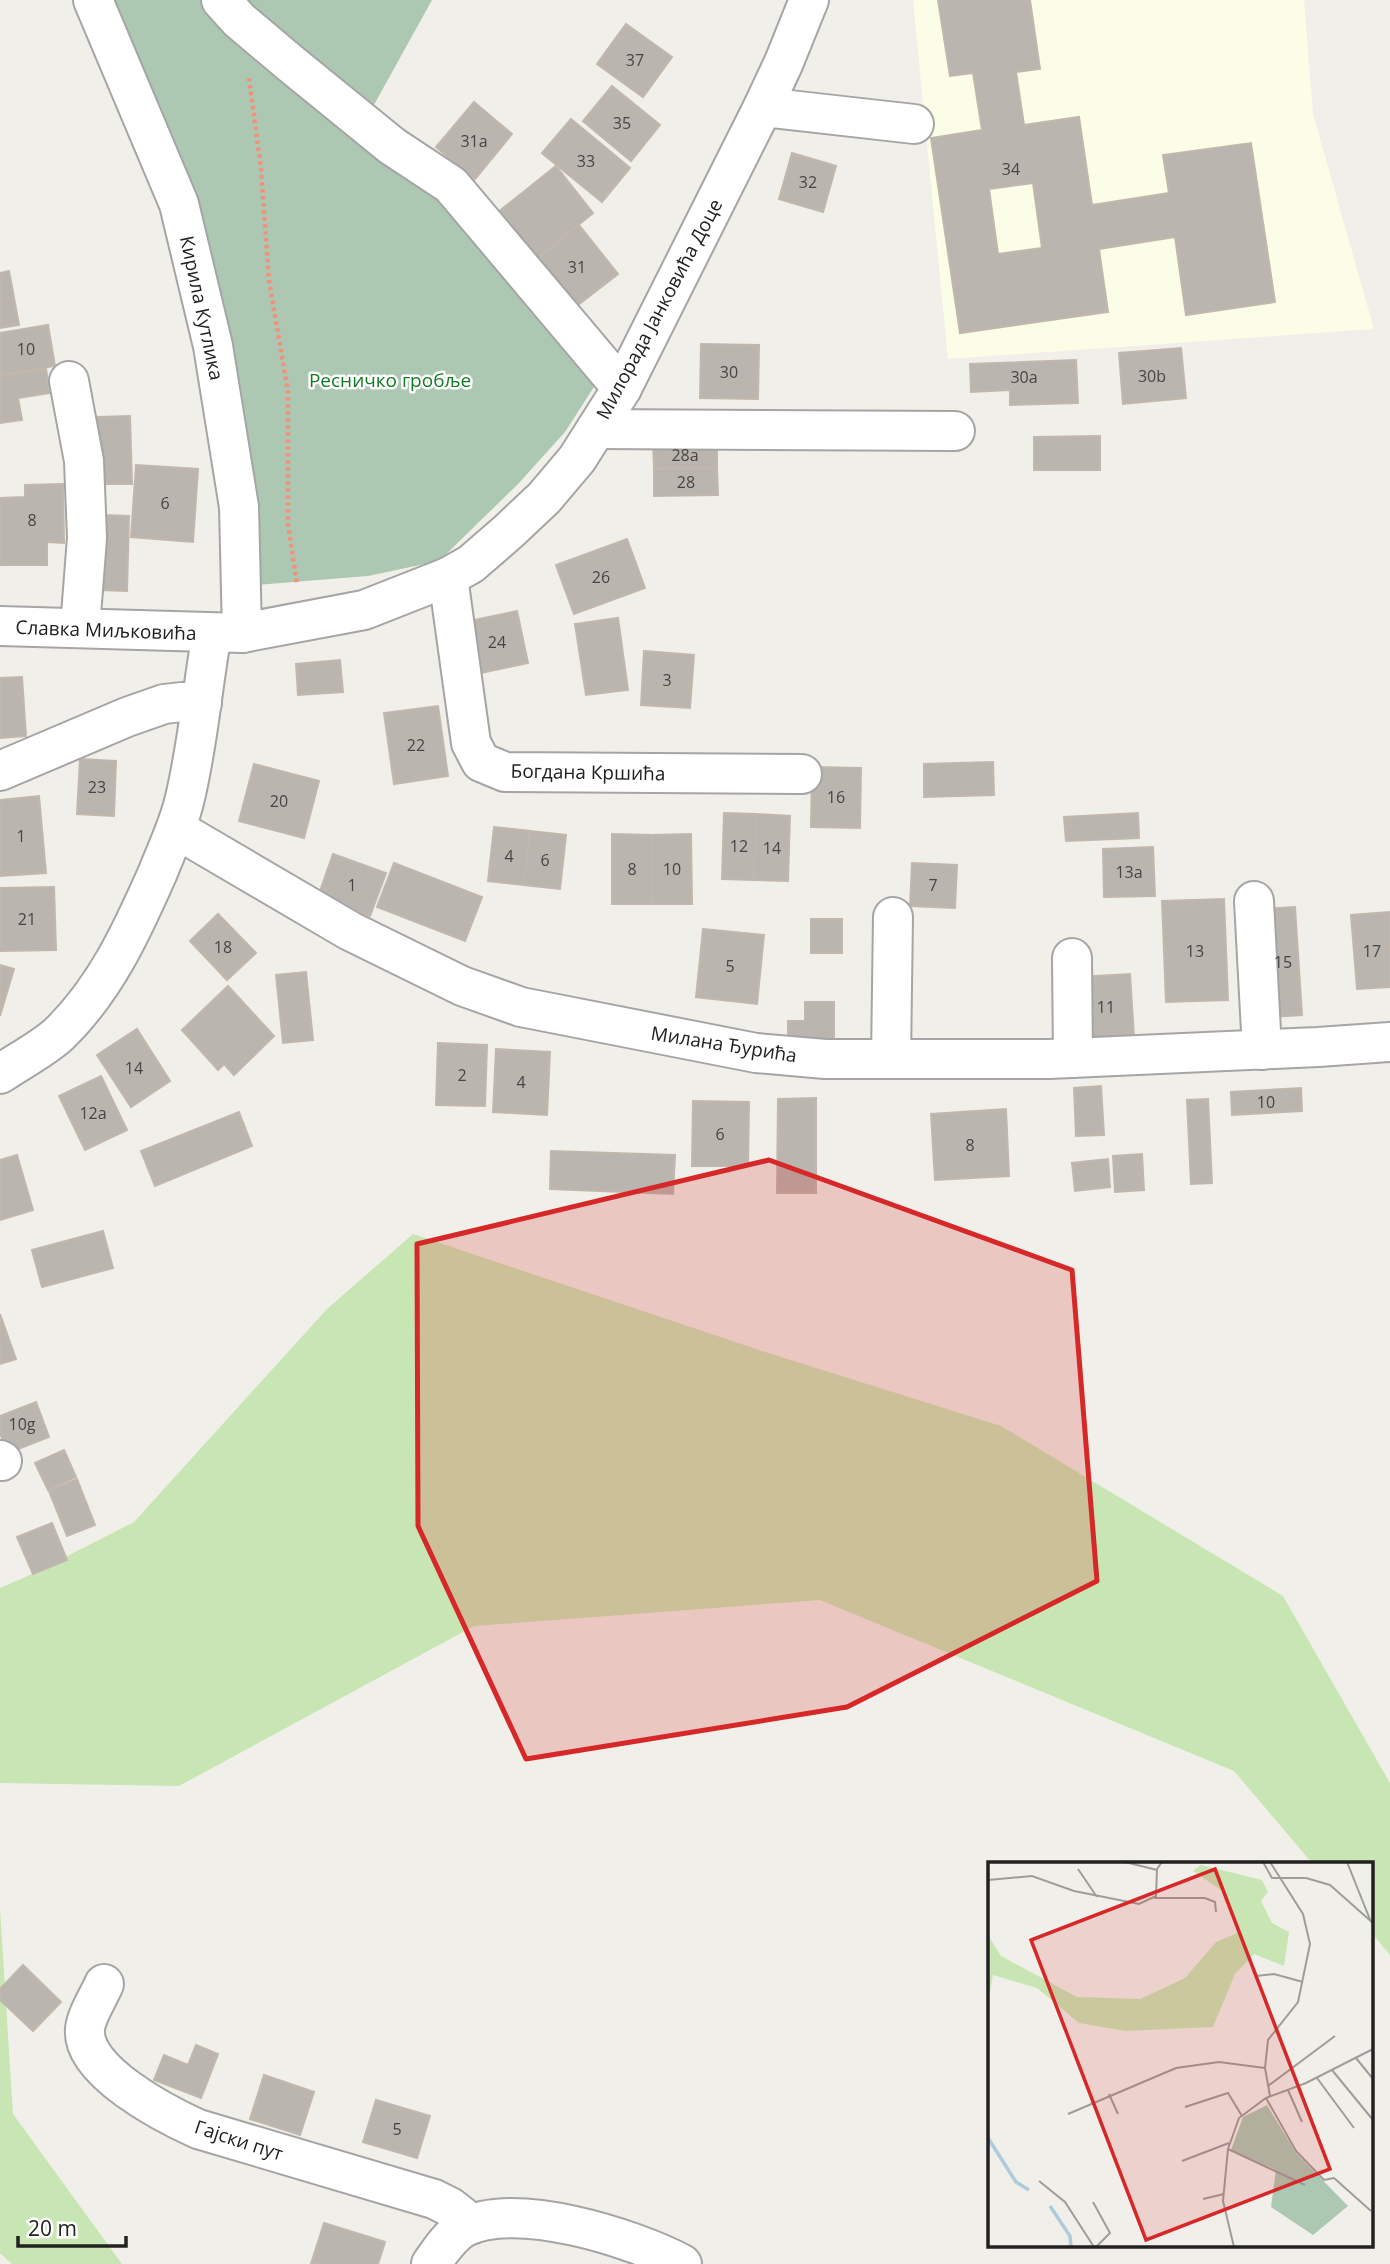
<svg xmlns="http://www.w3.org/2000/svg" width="1390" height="2264" viewBox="0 0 1390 2264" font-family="'Open Sans',sans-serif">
	<rect width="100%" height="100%" fill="#f1efe9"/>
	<!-- education -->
	<path fill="#fbfde6" d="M913 0H1304L1313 114 1374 329 948 359Z"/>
	<!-- grass -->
	<g fill="#c8e6b3">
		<path d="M413 1234 762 1351 1001 1426 1283 1596 1390 1783V1955L1371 1932V1863H1312L1234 1771 820 1600 474 1626 179 1786 0 1783V1588L30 1575 134 1522 327 1309Z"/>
		<path d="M0 1909 13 2114 122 2264H12L0 2253Z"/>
	</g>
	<!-- cemetery -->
	<path fill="#acc8b2" d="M103 0H432L360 130 434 182 601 376 565 432 518 484 439 561 368 576 256 585 219 339Z"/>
	<!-- building -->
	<g fill="#bab5ae" stroke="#c2b7ac" stroke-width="2" fill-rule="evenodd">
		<path d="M938 0H1030L1040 69 1016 72 1024 125 1079 117 1092 205 1169 193 1163 155 1251 143 1275 302 1186 315 1175 237 1099 249 1108 312 960 333 931 138 982 130 973 73 950 76ZM1033 183 1042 248 998 254 989 189Z"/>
		<path d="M626 24 672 57 643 97 597 64Z"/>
		<path d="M612 86 660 125 631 161 583 121Z"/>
		<path d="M474 102 512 134 475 179 436 147Z"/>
		<path d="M571 119 630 168 602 202 542 153Z"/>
		<path d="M792 153 836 166 823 212 779 199Z"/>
		<path d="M556 166 593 213 535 260 497 213Z"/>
		<path d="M579 225 618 274 574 308 536 260Z"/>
		<path d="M9 271 19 325 0 328V273Z"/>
		<path d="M48 325 55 366 1 375 0 333Z"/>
		<path d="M701 344 759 345 758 399 700 398Z"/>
		<path d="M1181 348 1186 398 1123 404 1119 353Z"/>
		<path d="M1076 360 1078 403 1010 405V390L971 392 970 364Z"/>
		<path d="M46 369 50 393 18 398 22 420 0 423V376Z"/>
		<path d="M130 416 132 484H99L97 417Z"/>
		<path d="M1100 436V470H1034V437Z"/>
		<path d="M717 440V468L654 469 653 441Z"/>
		<path d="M136 465 198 469 193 542 131 537Z"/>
		<path d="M717 468 718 495 654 496V469Z"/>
		<path d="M63 484 64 543 47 542V565H0V498L25 497V485Z"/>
		<path d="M102 515 129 516 127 591 99 590Z"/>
		<path d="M627 539 645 588 574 614 556 565Z"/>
		<path d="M517 611 528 663 476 674 465 622Z"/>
		<path d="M618 618 628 690 586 695 575 624Z"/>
		<path d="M644 651 694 655 690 708 641 705Z"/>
		<path d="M340 660 343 692 298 695 296 664Z"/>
		<path d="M22 677 26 736 0 738V678Z"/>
		<path d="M438 706 448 776 394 784 384 713Z"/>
		<path d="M80 759 116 761 114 816 77 814Z"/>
		<path d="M993 762 994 795 924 797V764Z"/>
		<path d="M254 764 319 781 304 838 239 821Z"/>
		<path d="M812 767 861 768 860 828 811 827Z"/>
		<path d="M39 796 46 873 0 876V800Z"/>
		<path d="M724 813 756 814 754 880 722 879Z"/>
		<path d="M1138 813 1139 838 1066 841 1064 817Z"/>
		<path d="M756 814 790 816 788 881 754 880Z"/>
		<path d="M494 827 530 831 524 885 488 881Z"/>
		<path d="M530 831 566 835 560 889 524 885Z"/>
		<path d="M612 834 652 835V904H612Z"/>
		<path d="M691 834 692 904H652V835Z"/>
		<path d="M1153 847 1155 896 1104 897 1103 849Z"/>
		<path d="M333 854 386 873 370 916 318 897Z"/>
		<path d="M394 863 482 897 465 941 377 907Z"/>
		<path d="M912 863 957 865 955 908 910 906Z"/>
		<path d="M54 887 56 950 0 951V888Z"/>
		<path d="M1224 899 1228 1000 1166 1002 1162 901Z"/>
		<path d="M1295 907 1302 1015 1271 1017 1264 909Z"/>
		<path d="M1390 912V987L1357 989 1351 915Z"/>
		<path d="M218 914 256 953 227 980 190 941Z"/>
		<rect x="811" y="919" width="31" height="34"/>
		<path d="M703 929 764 935 757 1004 696 997Z"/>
		<path d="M0 965 14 969 0 1016Z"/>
		<path d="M306 972 313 1040 283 1043 276 975Z"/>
		<path d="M1130 974 1134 1037 1083 1040 1079 977Z"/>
		<path d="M228 986 274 1036 234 1075 224 1064 218 1070 182 1030Z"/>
		<path d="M805 1002H834V1044L788 1043V1021H805Z"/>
		<path d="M137 1029 170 1081 131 1107 97 1055Z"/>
		<path d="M438 1043 487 1045 485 1106 436 1105Z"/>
		<path d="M496 1049 550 1052 547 1115 493 1112Z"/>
		<path d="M101 1076 127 1130 85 1150 59 1096Z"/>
		<path d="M1101 1086 1104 1135 1076 1136 1074 1088Z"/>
		<path d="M1301 1088 1302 1111 1232 1115 1231 1092Z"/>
		<path d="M816 1098V1193H777L778 1099Z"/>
		<path d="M1208 1099 1212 1183 1191 1184 1187 1100Z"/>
		<path d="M693 1101 749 1102 748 1166H692Z"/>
		<path d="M1006 1109 1009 1176 935 1180 931 1114Z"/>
		<path d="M239 1112 252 1146 155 1186 141 1151Z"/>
		<path d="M551 1151 675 1155 673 1194 550 1189Z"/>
		<path d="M1142 1154 1144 1190 1115 1192 1113 1156Z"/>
		<path d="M17 1155 33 1210 0 1220V1160Z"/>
		<path d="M1108 1159 1110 1187 1075 1191 1072 1163Z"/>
		<path d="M103 1231 113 1268 42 1287 32 1250Z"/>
		<path d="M0 1314 16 1359 0 1364Z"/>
		<path d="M36 1402 49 1437 8 1453 0 1433V1416Z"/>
		<path d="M64 1450 76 1477 48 1490 35 1463Z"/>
		<path d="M77 1479 95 1525 67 1536 49 1491Z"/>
		<path d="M52 1523 67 1560 33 1574 17 1537Z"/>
		<path d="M23 1965 61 2002 33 2031 0 2000V1989Z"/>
		<path d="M196 2045 218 2054 201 2098 154 2080 164 2055 188 2065Z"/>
		<path d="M264 2075 314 2092 300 2135 250 2119Z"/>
		<path d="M376 2100 430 2116 417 2158 363 2142Z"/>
		<path d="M324 2223 385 2242 378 2264H311Z"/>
	</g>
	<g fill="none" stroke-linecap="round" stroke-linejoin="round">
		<!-- minor casing -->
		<g stroke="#a5a5a5" stroke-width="42">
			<g id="minor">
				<path d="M93 0 179 204 213 346 239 507 242 633"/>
				<path d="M221 0 239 20 290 63 392 146 451 185 622 388"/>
				<path d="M763 107 914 124"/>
				<path d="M69 381 84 461 87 538 80 628"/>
				<path d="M596 429 955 431"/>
				<path d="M448 577 471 743 481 762 505 772 802 774"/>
				<path d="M0 626 242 633 364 610 448 577 471 564 509 531 544 498 577 459 622 388 763 107 784 62 809 0"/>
				<path d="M0 771 127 717 164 704 182 702 202 703"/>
				<path d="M176 829 350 931 462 986 521 1007 756 1053 825 1059H1049L1318 1047 1390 1042"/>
				<path d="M1254 901 1262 1050"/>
				<path d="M1072 958 1073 1058"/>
				<path d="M891 1059 893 917"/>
				<path d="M0 1074C19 1061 41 1050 58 1035 105 990 132 931 158 872 167 849 178 826 184 802 198 746 202 689 212 633"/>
				<path d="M0 1460 2 1461"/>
				<path d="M104 1984C99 1996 86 2016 85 2029 81 2071 165 2114 198 2129L434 2199 450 2207 472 2224"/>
				<path d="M431 2264C440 2251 450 2236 463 2228 515 2200 633 2238 682 2264"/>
			</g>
		</g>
		<!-- path -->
		<path stroke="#f0917b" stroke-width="4.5" stroke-dasharray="3.5 3.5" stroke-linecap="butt" d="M249 78 261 168 269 280 288 392V524L297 584"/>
		<!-- minor -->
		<use href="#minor" stroke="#fff" stroke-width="38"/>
	</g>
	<!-- marked area -->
	<path fill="#d62828" fill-opacity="0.2" stroke="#d62828" stroke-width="5" stroke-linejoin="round" d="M769 1160 1072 1270 1097 1581 847 1707 526 1759 418 1526 417 1244Z"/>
	<g text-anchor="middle" stroke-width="5" stroke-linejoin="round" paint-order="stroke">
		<!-- number labels -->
		<g font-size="16" fill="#474644">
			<text x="635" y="66">37</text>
			<text x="622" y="129">35</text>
			<text x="474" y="147">31a</text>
			<text x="586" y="167">33</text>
			<text x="1011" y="175">34</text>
			<text x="808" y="188">32</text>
			<text x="577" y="273">31</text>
			<text x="26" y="355">10</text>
			<text x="729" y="378">30</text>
			<text x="1152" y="382">30b</text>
			<text x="1024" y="383">30a</text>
			<text x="685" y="461">28a</text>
			<text x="686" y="488">28</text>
			<text x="165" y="509">6</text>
			<text x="32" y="526">8</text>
			<text x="601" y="583">26</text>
			<text x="497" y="648">24</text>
			<text x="667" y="686">3</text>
			<text x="416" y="751">22</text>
			<text x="97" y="793">23</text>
			<text x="836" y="803">16</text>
			<text x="279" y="807">20</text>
			<text x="21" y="842">1</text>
			<text x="739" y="852">12</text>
			<text x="772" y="854">14</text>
			<text x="509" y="862">4</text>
			<text x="545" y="866">6</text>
			<text x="632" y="875">8</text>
			<text x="672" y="875">10</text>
			<text x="1129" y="878">13a</text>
			<text x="352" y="891">1</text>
			<text x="933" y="891">7</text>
			<text x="27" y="925">21</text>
			<text x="223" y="953">18</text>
			<text x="1195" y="957">13</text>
			<text x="1372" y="957">17</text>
			<text x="1283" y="968">15</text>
			<text x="730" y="972">5</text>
			<text x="1106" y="1013">11</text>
			<text x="134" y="1074">14</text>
			<text x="462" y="1081">2</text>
			<text x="521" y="1088">4</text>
			<text x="1266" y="1108">10</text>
			<text x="93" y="1119">12a</text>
			<text x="720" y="1140">6</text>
			<text x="970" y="1151">8</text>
			<text x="22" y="1430">10g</text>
			<text x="397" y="2135">5</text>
		</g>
		<!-- street labels -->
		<g font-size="19" fill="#212121" stroke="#fff">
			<text transform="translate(202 308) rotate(78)" y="7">Кирила Кутлика</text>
			<text transform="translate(659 309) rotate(-62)" y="7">Милорада Јанковића Доце</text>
			<text transform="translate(106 630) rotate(2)" y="7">Славка Миљковића</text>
			<text transform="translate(588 772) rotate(1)" y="7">Богдана Кршића</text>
			<text transform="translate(724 1044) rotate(9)" y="7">Милана Ђурића</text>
			<text transform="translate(239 2140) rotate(18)" y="7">Гајски пут</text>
		</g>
		<!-- park labels -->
		<g font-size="19" fill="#147a26" stroke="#fff">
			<text x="390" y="387">Ресничко гробље</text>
		</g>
	</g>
	<!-- overview -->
	<g transform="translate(988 1862)">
		<rect width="385" height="385" fill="#f1efe9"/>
		<path d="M213 3 274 18 280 30 273 39 284 61 301 70 296 104 266 92 247 112 225 165 137 169 91 161 49 126 5 113 0 140V73L13 94 89 135 152 137 197 116 228 80 252 70 233 28 205 9Z" fill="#c8e6b3"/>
		<path d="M279 243 308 291 360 344 325 373 283 345 288 308 243 288 255 255Z" fill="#acc8b2"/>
		<path fill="none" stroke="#adccdb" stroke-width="3.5" d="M0 276 28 320 41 328M62 344 82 374 83 385"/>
		<path fill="none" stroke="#9e9d99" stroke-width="2" d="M137 0 169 8M275 0 284 16H318L342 23 385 61M359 0 383 60M90 7 109 35M0 18 44 14 86 29 151 42 168 34 169 7 174 0M166 36H217L227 40 228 50M268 114 286 112 315 120M368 196 385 217M344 208 385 258M329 216 366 266M280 224 347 174M300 228 314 260M121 232 130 252M282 234 277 206 280 178 310 140 322 82 315 52 282 0M278 236 308 289 336 318 346 316 383 349M197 245 240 231 254 254M80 252 188 206 231 200 277 206M240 287 317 323M194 299 241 281M51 319 77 340 106 385M215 337 236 332M105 340 122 371 108 385M246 385 235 339 240 287 251 256 278 236 318 221 385 187"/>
		<path fill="#d62828" fill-opacity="0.15" stroke="#d62828" stroke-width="3.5" d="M227 7 342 307 158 378 43 78Z"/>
		<rect width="385" height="385" fill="none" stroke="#212121" stroke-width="3.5"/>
	</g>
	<!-- scale -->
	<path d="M18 2236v10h108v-10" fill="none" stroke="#212121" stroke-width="3.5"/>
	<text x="28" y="2236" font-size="21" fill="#212121" stroke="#ffffff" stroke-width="5" paint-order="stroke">20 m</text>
</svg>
